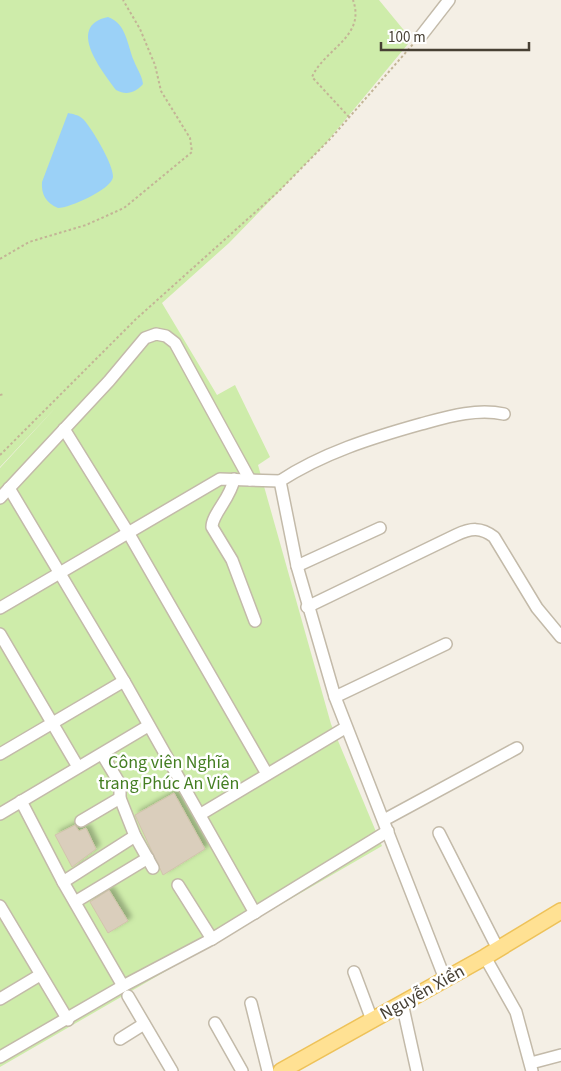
<svg xmlns="http://www.w3.org/2000/svg" width="561" height="1071" viewBox="0 0 561 1071" font-family="'Source Sans 3',sans-serif">
	<defs>
		<filter id="shadow"><feDropShadow dx="4" dy="-4" stdDeviation="2.5" flood-color="#0004"/></filter>
	</defs>
	<rect width="100%" height="100%" fill="#f4efe5"/>
	<!-- green -->
	<path fill="#ceecaa" d="M0 0H379L407 34 408 44 326 143 229 243 162 303 217 395 235 385 270 457 258 465 331 724 382 846 0 1067V468L58 405 0 467Z"/>
	<!-- water -->
	<g fill="#9bd1f7">
		<path d="M108 17C127 24 127 45 134 61 137 69 142 75 143 84 136 92 127 96 116 90 103 72 65 26 108 17Z"/>
		<path d="M68 113C73 114 79 115 83 119 91 127 114 165 113 177 112 189 70 208 58 208 46 203 41 194 42 182Z"/>
	</g>
	<!-- building -->
	<g fill="#dacebc" stroke="#d2c3ac" filter="url(#shadow)">
		<path d="M174 793 205 849 163 875 135 815Z"/>
		<path d="M75 825 79 831 86 828 96 849 72 867 55 835Z"/>
		<path d="M109 890 128 921 108 933 90 902Z"/>
	</g>
	<g fill="none" stroke-linecap="round" stroke-linejoin="round">
		<!-- minor casing -->
		<g stroke="#c3baa9" stroke-width="14">
			<g id="minor">
				<path d="M421 36 449 0"/>
				<path d="M64 429 129 534 267 774"/>
				<path d="M234 479C231 498 212 514 212 527L232 560 255 621"/>
				<path d="M9 488 124 681 255 913"/>
				<path d="M0 498 109 381 145 338 156 334 166 336 175 343 250 480"/>
				<path d="M297 566 380 528"/>
				<path d="M307 607 456 535C471 528 481 527 494 537L537 608 561 637"/>
				<path d="M0 608 220 479 280 481"/>
				<path d="M0 634 78 767"/>
				<path d="M335 697 446 644"/>
				<path d="M0 754 124 681"/>
				<path d="M102 754 120 784V798L135 836 153 868"/>
				<path d="M21 801 63 882 123 986"/>
				<path d="M0 814 148 726"/>
				<path d="M201 814 345 728"/>
				<path d="M384 820 517 748"/>
				<path d="M81 821 120 798"/>
				<path d="M439 833 498 949"/>
				<path d="M63 882 135 836"/>
				<path d="M178 885 212 939"/>
				<path d="M75 902 148 858"/>
				<path d="M0 906 68 1020"/>
				<path d="M485 957 516 1012 532 1071"/>
				<path d="M354 972 372 1020"/>
				<path d="M445 979 335 697 297 566 280 481C323 453 371 438 421 424 447 417 476 408 504 414"/>
				<path d="M128 996 172 1071"/>
				<path d="M0 999 40 975"/>
				<path d="M251 1003 268 1071"/>
				<path d="M402 1003 417 1071"/>
				<path d="M215 1023 242 1071"/>
				<path d="M120 1039 144 1024"/>
				<path d="M0 1057 123 986 212 939 388 831"/>
				<path d="M531 1063 561 1055"/>
			</g>
		</g>
		<!-- major casing -->
		<g stroke="#eec259" stroke-width="18">
			<path id="major" d="M281 1071 485 957 561 911"/>
		</g>
		<!-- path -->
		<g stroke="#c3b496" stroke-width="2" stroke-dasharray="2.5 2.5" stroke-linecap="butt">
			<path d="M349 117 312 77C325 48 366 37 353 0"/>
			<path d="M0 259 29 242 86 225 124 208 192 152 190 138 161 91 155 65 140 29 123 0"/>
			<path d="M0 395 4 394"/>
			<path d="M0 455 136 319 279 191 332 137 414 43"/>
		</g>
		<!-- minor -->
		<use href="#minor" stroke="#fff" stroke-width="11"/>
		<!-- major -->
		<use href="#major" stroke="#ffe193" stroke-width="15"/>
	</g>
	<g text-anchor="middle" stroke-width="5" stroke-linejoin="round" paint-order="stroke">
		<!-- park labels -->
		<g font-size="18" fill="#447e22" stroke="#fff">
			<text x="169" y="768">Công viên Nghĩa<tspan x="169" dy="21">trang Phúc An Viên</tspan></text>
		</g>
		<!-- street labels -->
		<g font-size="18" fill="#474034" stroke="#fff">
			<text transform="translate(422 992) rotate(-29)" y="6">Nguyễn Xiển</text>
		</g>
	</g>
	<!-- scale -->
	<path d="M381 42v8h148v-8" fill="none" stroke="#474034" stroke-width="2.5"/>
	<text x="388" y="42" font-size="15" fill="#474034" stroke="#ffffff" stroke-width="4" paint-order="stroke">100 m</text>
</svg>
